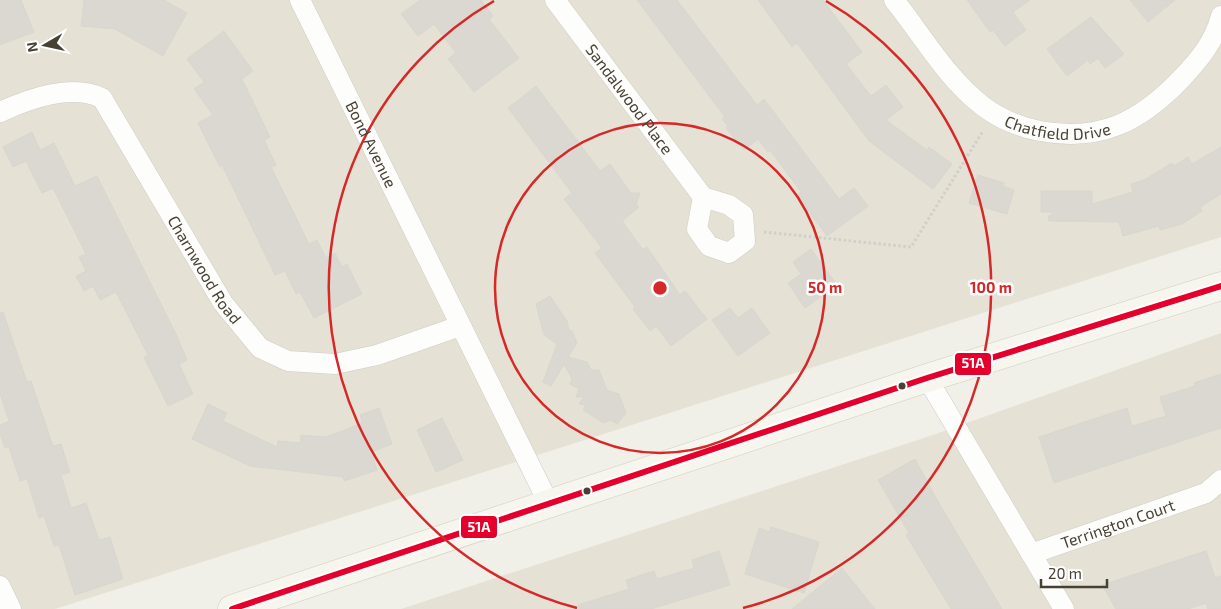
<svg xmlns="http://www.w3.org/2000/svg" width="1221" height="609" viewBox="0 0 1221 609" font-family="'Exo 2',sans-serif">
	<rect width="100%" height="100%" fill="#f0efe8"/>
	<!-- residential -->
	<g fill="#e5e2d5">
		<path d="M0 0H1221V237L55 609H0Z"/>
		<path d="M1221 333V609H401L930 436Z"/>
	</g>
	<!-- building -->
	<g fill="#dad8d1" stroke="#d8d6ce">
		<path d="M0 0H21L34 32 0 45Z"/>
		<path d="M84 0H164L187 13 163 56 115 29 81 26Z"/>
		<path d="M420 0H481L493 16 489 19 519 58 474 92 448 59 456 53 434 24 418 36 401 14Z"/>
		<path d="M637 0H677L757 105 764 99 839 199 854 188 868 206 827 236 797 195 801 192 770 150 768 152 758 139 744 150 726 128 728 126 722 119 725 117Z"/>
		<path d="M758 0H823L862 52 846 64 871 96 886 85 903 107 886 120 927 150 929 147 952 164 933 189 869 141 797 43 792 47Z"/>
		<path d="M967 0H1030L1013 12 1026 30 1005 46 993 30 990 32Z"/>
		<path d="M1130 0H1175L1148 22Z"/>
		<path d="M1091 17 1124 54 1105 68 1098 58 1090 64 1088 60 1067 76 1047 49Z"/>
		<path d="M224 31 253 71 242 79 270 137 264 140 276 165 271 167 309 244 317 240 326 258 335 253 342 267 347 264 362 294 314 318 300 292 296 294 285 271 275 275 222 165 220 167 198 123 213 115 194 89 204 82 187 59Z"/>
		<path d="M536 86 600 171 610 164 631 193H640L636 204 639 207 622 221 643 250 647 247 680 295 685 291 707 319 671 346 656 326 650 331 633 309 635 307 595 253 602 248 564 199 572 193 508 108Z"/>
		<path d="M32 132 40 150 54 143 75 186 97 176 176 334 187 360 179 364 193 394 168 406 144 357 148 355 116 292 100 300 93 286 84 291 76 276 86 271 79 257 86 254 53 188 42 193 26 161 13 167 3 147Z"/>
		<path d="M1221 147V194L1200 207 1202 211 1182 224 1160 230 1159 226 1123 236 1119 222 1049 221 1048 216 1052 215V212H1041V191H1092V204L1133 192 1131 184 1144 180 1172 163 1174 166 1188 157 1192 164Z"/>
		<path d="M978 175 1004 183 1003 186 1014 190 1007 214 969 203Z"/>
		<path d="M811 249 837 285 805 308 788 283 801 274 793 262Z"/>
		<path d="M550 296 567 321 569 330 572 331 577 343 568 357 587 362 591 370H599L607 390 619 394 626 413 617 424 611 420 604 423 583 410 586 405 579 404 584 397H576L579 389 570 384 572 379 564 364 551 386 543 382 557 344 544 335 536 304Z"/>
		<path d="M730 308 738 318 752 308 770 333 738 356 712 320Z"/>
		<path d="M3 312 27 382 31 381 53 446 61 444 70 472 61 475 71 508 86 503 99 540 110 537 123 579 75 595 59 545 54 546 44 516 39 518 27 479 20 481 9 447 5 448 0 434V425L9 421 0 394V313Z"/>
		<path d="M1221 374V428L1054 483 1039 437 1127 408 1132 426 1166 416 1160 397 1195 386 1194 383Z"/>
		<path d="M208 404 227 413 223 421 277 447 278 441 300 443 301 435 325 437 342 431 362 423 360 415 379 408 392 444 371 452 377 470 344 481 343 477 250 466 192 439Z"/>
		<path d="M442 418 463 460 436 472 417 430Z"/>
		<path d="M915 459 940 505 1002 609H951L906 535 909 533 878 480Z"/>
		<path d="M771 527 819 542 804 593 745 574 759 528 770 532Z"/>
		<path d="M719 551 730 585 651 609H579L578 605 629 589 626 580 654 571 657 579 694 568 692 560Z"/>
		<path d="M1206 551 1215 578 1221 576V609H1208L1206 603 1188 609H1116L1102 585Z"/>
		<path d="M842 568 875 609H792Z"/>
	</g>
	<g fill="none" stroke-linecap="round" stroke-linejoin="round">
		<!-- street casing -->
		<g stroke="#ceccc5" stroke-width="21">
			<g id="street">
				<path id="s1" d="M300 0 549 504"/>
				<path id="s2" d="M555 0 703 197 729 205 743 215 745 241 729 253 709 246 697 229 703 197"/>
				<path id="s3" d="M894 0C923 36 946 78 984 107 1000 119 1020 127 1040 131 1100 142 1140 122 1181 79 1200 59 1214 42 1221 16"/>
				<path id="s4" d="M0 112C29 99 71 83 102 98L223 303 260 348 288 361 335 364 377 355 460 326"/>
				<path d="M927 378 1064 609"/>
				<path id="s5" d="M1031 554 1206 493 1221 480"/>
				<path d="M0 586 11 609"/>
			</g>
		</g>
		<!-- secondary casing -->
		<g stroke="#d0cebe" stroke-width="29">
			<path id="secondary" d="M232 609 927 378 1221 286"/>
		</g>
		<!-- path -->
		<path stroke="#d1cfc9" stroke-width="3" stroke-dasharray="2.5 2.5" stroke-linecap="butt" d="M764 232 911 247 983 131"/>
		<!-- street -->
		<use href="#street" stroke="#fdfdfc" stroke-width="20"/>
		<!-- secondary -->
		<use href="#secondary" stroke="#f6f5ee" stroke-width="28"/>
		<!-- bus-1 casing -->
		<g stroke="#fff" stroke-width="10">
			<path id="bus-1" d="M232 609 927 378 1221 286"/>
		</g>
		<!-- bus-1 -->
		<use href="#bus-1" stroke="#e4002b" stroke-width="6"/>
	</g>
	<!-- distance rings -->
	<g fill="none" stroke="#d62828" stroke-width="2.5">
		<circle cx="660" cy="288" r="165"/>
		<path d="M577 608A331 331 0 0 1 494 1M826 1A331 331 0 0 1 743 608"/>
	</g>
	<!-- markers -->
	<g fill="#474134" stroke="#fff" stroke-width="2">
		<circle cx="902" cy="386" r="4.5"/>
		<circle cx="587" cy="491" r="4.5"/>
	</g>
	<g text-anchor="middle" stroke-width="5" stroke-linejoin="round" paint-order="stroke">
		<!-- street labels -->
		<g font-size="16" fill="#474134" stroke="#fff">
			<text dy="6" stroke="none"><textPath href="#s2" startOffset="124">Sandalwood Place</textPath></text>
			<text dy="6" stroke="none"><textPath href="#s3" startOffset="219">Chatfield Drive</textPath></text>
			<text dy="6" stroke="none"><textPath href="#s1" startOffset="161">Bond Avenue</textPath></text>
			<text dy="6" stroke="none"><textPath href="#s4" startOffset="306">Charnwood Road</textPath></text>
			<text dy="6" stroke="none"><textPath href="#s5" startOffset="92">Terrington Court</textPath></text>
		</g>
	</g>
	<circle cx="660" cy="288" r="8" fill="#d62828" stroke="#fff" stroke-width="2.5"/>
	<g font-size="15" text-anchor="middle" font-weight="bold" fill="#d62828" stroke="#fff" stroke-width="5" stroke-linejoin="round" paint-order="stroke">
		<text x="825" y="293">50 m</text>
		<text x="991" y="293">100 m</text>
	</g>
	<g stroke="#fff" stroke-width="2">
		<rect x="954" y="352" width="38" height="24" rx="5" fill="#e4002b"/>
		<rect x="460" y="515" width="38" height="24" rx="5" fill="#e4002b"/>
	</g>
	<g font-size="14" text-anchor="middle" font-weight="bold" fill="#fff">
		<text x="973" y="368">51A</text>
		<text x="479" y="532">51A</text>
	</g>
	<!-- north arrow -->
	<g transform="translate(45 45) rotate(261)" stroke="#ffffff" stroke-width="4" paint-order="stroke">
	<path d="M0-4L9 19L0 12L-9 19Z" fill="#474134"/>
	<text y="-8" font-size="14" font-weight="bold" text-anchor="middle" fill="#474134">N</text>
	</g>
	<!-- scale -->
	<path d="M1041 579v8h66v-8" fill="none" stroke="#474134" stroke-width="2.5"/>
	<text x="1048" y="579" font-size="15" fill="#474134" stroke="#ffffff" stroke-width="4" paint-order="stroke">20 m</text>
</svg>
